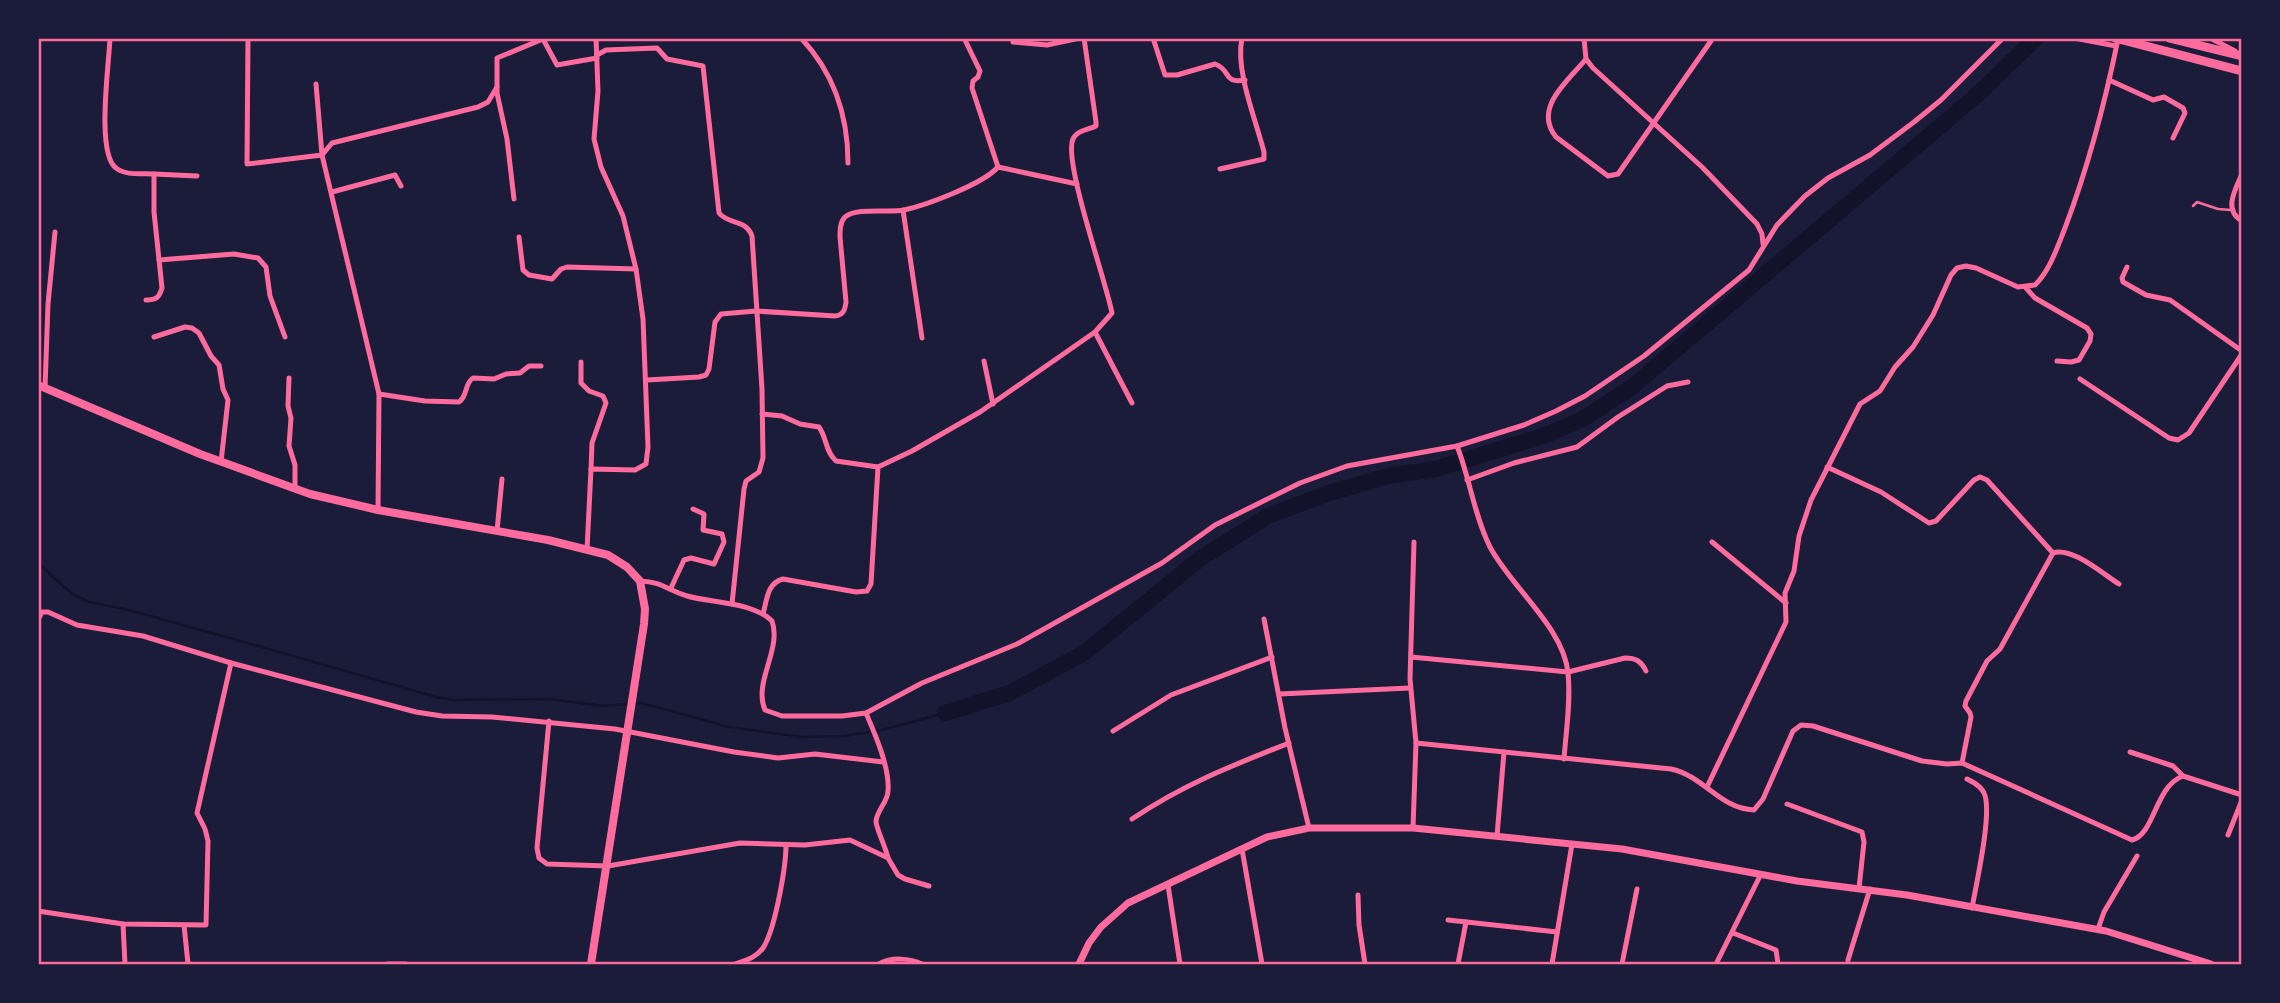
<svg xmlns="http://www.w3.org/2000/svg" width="2280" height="1003" viewBox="0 0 2280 1003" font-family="Overpass,sans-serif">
	<rect width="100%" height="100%" fill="#1b1b3a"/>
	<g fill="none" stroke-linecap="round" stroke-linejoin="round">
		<!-- stream -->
		<path stroke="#12122b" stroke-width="2.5" d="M38 563 72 594 89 602 125 609 269 649 436 697 454 700 550 699 603 706 642 703 729 727 802 737 844 736 882 730 945 713"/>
		<!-- river -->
		<path stroke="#12122b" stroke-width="16" d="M945 713 1010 693 1084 653 1201 558 1268 516 1329 493 1388 476 1436 469 1546 435 1583 419 1632 387 1977 95 2036 38"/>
		<!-- service -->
		<path stroke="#ff6b9d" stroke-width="2.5" d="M2193 206 2197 202 2218 209 2231 210"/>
		<!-- minor -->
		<g stroke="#ff6b9d" stroke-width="5">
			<path d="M110 38C109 65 96 153 116 168 125 176 143 173 154 174V212L162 288C159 298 156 300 146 300"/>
			<path d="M248 38 247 164 322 155 316 84"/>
			<path d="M801 38C834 73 848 116 848 163"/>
			<path d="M964 38 980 71 978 77 973 81 972 88 998 167"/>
			<path d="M1084 38 1096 122V126C1088 130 1077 130 1073 139 1063 161 1106 281 1112 313L1095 332 1132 403"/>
			<path d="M1153 38 1165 75H1177L1215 64C1232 70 1222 84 1245 80"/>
			<path d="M1584 38 1586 59 1593 68 1702 167 1757 224 1762 234 1763 244"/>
			<path d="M2074 38 2116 46"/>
			<path d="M2210 38 2235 51"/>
			<path d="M1013 42 1047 45 1080 38"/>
			<path d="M597 55 606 50 657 48 667 59 703 66 719 213C729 225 746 219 752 236L762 389 763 458 759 472 746 481 744 489 732 604"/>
			<path d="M1586 59C1567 82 1533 108 1556 137L1608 176 1618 174 1713 38"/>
			<path d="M2109 80 2153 100 2164 97 2183 108 2185 113 2173 138"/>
			<path d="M998 167 1077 184"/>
			<path d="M1220 169 1264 159V152C1256 120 1235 71 1242 38"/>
			<path d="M154 174 197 176"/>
			<path d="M2242 174C2235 190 2223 210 2242 221"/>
			<path d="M332 192 395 175 401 186"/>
			<path d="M514 199 507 139 497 93V58L543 39 557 65 597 58"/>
			<path d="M903 210 922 338"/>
			<path d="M519 237 523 270 529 275 552 279 561 269 567 267 636 269"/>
			<path d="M159 260 234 254 258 258 266 267 270 296 285 337"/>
			<path d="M2127 267 2122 278 2123 282 2146 295 2170 300 2242 351"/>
			<path d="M2026 288 2035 298 2087 328 2091 334 2090 341 2079 360 2071 362 2057 361"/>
			<path d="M154 337 185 327 192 328 199 333 211 356 219 365 223 389 228 400 221 462"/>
			<path d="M984 361 993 404"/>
			<path d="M581 362V383L589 391 603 396 606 403 592 443 591 469"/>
			<path d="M289 378 288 406 291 418 289 446 295 465V489"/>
			<path d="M2080 379 2169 438 2178 440 2189 433 2242 354"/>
			<path d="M647 380 699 377 706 375 709 369 715 322 721 314 756 311 835 316C844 315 845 309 846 302L840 237C840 230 840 222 845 217 856 207 889 213 904 210 927 205 983 184 998 167"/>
			<path d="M45 388 48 304 55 232"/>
			<path d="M379 394 425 401 459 402C468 396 464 384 473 378L494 379 506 374 520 373 529 366H541"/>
			<path d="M762 414 782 416 800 424 819 427C827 438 825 451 836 461L878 467"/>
			<path d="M1827 467 1881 492 1929 523 1936 521 1974 480 1980 477 1987 480 2053 553C2071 546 2103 574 2119 584"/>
			<path d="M1467 480 1514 463 1577 447 1618 417 1667 386 1688 382"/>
			<path d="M378 510 379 394 322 155 332 143 478 107 488 102 497 87"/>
			<path d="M497 531 502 479"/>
			<path d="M1712 542 1786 603"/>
			<path d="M587 550 591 469 635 470 646 464 648 447 643 319 636 269 623 216 601 167 594 139 598 91 596 38"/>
			<path d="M640 581C664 582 666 590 687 596 712 603 753 602 772 621 782 650 753 682 765 710L782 716H842L866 713 922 683 1017 644 1162 563 1215 525 1300 483 1347 466 1457 446"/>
			<path d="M671 588 684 560 691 558 714 564 724 542 722 534 703 530 704 514 693 509"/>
			<path d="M763 614C767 600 767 583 783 579L856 592 867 591 871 584 878 467 912 451 980 412 1095 332"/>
			<path d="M1264 619 1285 728 1309 828"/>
			<path d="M38 620 42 612H48L77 625 143 636 231 663 416 712 442 716 492 717 615 729 734 752 778 758 815 754 883 762"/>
			<path d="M1411 657 1568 672 1625 658C1636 658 1641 661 1646 671"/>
			<path d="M1279 694 1410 688"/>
			<path d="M866 713C875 734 890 768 888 791 888 802 876 811 876 822 877 830 886 848 888 858"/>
			<path d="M549 721 537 848 539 858 547 864 608 866 740 843 805 845 850 840 888 858 898 875 905 879 929 886"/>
			<path d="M1113 731 1171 695 1272 657"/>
			<path d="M1416 743 1671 769C1704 776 1720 809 1754 810L1763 799 1793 731 1801 725 1813 726 1922 761 1947 764 1962 763 2132 840C2155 834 2155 786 2183 776L2242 795"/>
			<path d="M2130 752 2173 766 2183 776"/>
			<path d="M1564 759C1566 731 1571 701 1568 673 1564 628 1511 587 1490 547 1474 515 1470 479 1457 446L1524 425 1556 411 1585 396 1644 356 1749 270 1777 225 1805 196 1828 178 1870 155 1914 122 1941 100 2003 38"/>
			<path d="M1962 763 1971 717 1970 713 1965 706 1966 701 1987 661 2000 649 2053 553"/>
			<path d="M1967 779C1973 782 1981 786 1984 793 1993 811 1976 885 1972 908"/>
			<path d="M1707 787 1786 622 1785 593 1794 571 1799 536 1811 500 1860 404 1880 391 1895 367 1913 347 1933 315 1951 275 1957 268 1966 266 1976 268 2018 287 2035 285C2050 270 2057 248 2065 228 2088 167 2105 103 2118 39"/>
			<path d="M1787 804 1862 832 1864 842 1859 888"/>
			<path d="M1132 819C1184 784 1231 766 1289 743"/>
			<path d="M1413 828 1416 743 1410 679 1414 542"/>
			<path d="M2228 835 2242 800"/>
			<path d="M1497 836 1504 752"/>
			<path d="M1242 849 1262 964"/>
			<path d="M1168 885 1180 964"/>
			<path d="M1358 895 1359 925 1365 964"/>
			<path d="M38 911 123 924 206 925 208 841 205 829 197 813 231 663"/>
			<path d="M1448 920 1557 932"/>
			<path d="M123 924 125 964"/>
			<path d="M184 925 188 964"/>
			<path d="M2098 929 2104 912 2137 856"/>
			<path d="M1733 933 1776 950 1778 964"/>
			<path d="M1848 960 1870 889"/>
			<path d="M387 964H406"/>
			<path d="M735 964C746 960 756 958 763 948 775 930 786 867 786 845"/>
			<path d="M879 964C891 957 910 958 922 964"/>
			<path d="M1458 964 1466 922"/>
			<path d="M1552 964 1572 844"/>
			<path d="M1622 964 1637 889"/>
			<path d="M1716 964 1761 874"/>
		</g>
		<!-- tertiary -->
		<path stroke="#ff6b9d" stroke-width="7" d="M1079 964 1089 943 1101 927 1128 903 1267 837 1309 828H1413L1622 849 1797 881 1907 895 2106 931 2211 964"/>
		<!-- secondary -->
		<path stroke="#ff6b9d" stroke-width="8" d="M38 385 200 454 310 494 378 510 548 540 608 555 627 567 640 581 645 609 644 624 591 964"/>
		<!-- primary -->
		<g stroke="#ff6b9d" stroke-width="9">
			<path d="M2115 38 2242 71"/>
			<path d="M2169 38 2242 56"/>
		</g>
	</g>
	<!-- border -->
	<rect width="2280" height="1003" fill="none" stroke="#1b1b3a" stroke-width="80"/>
	<rect x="40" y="40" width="2200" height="923" fill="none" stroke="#ff6b9d" stroke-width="2.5"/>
</svg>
